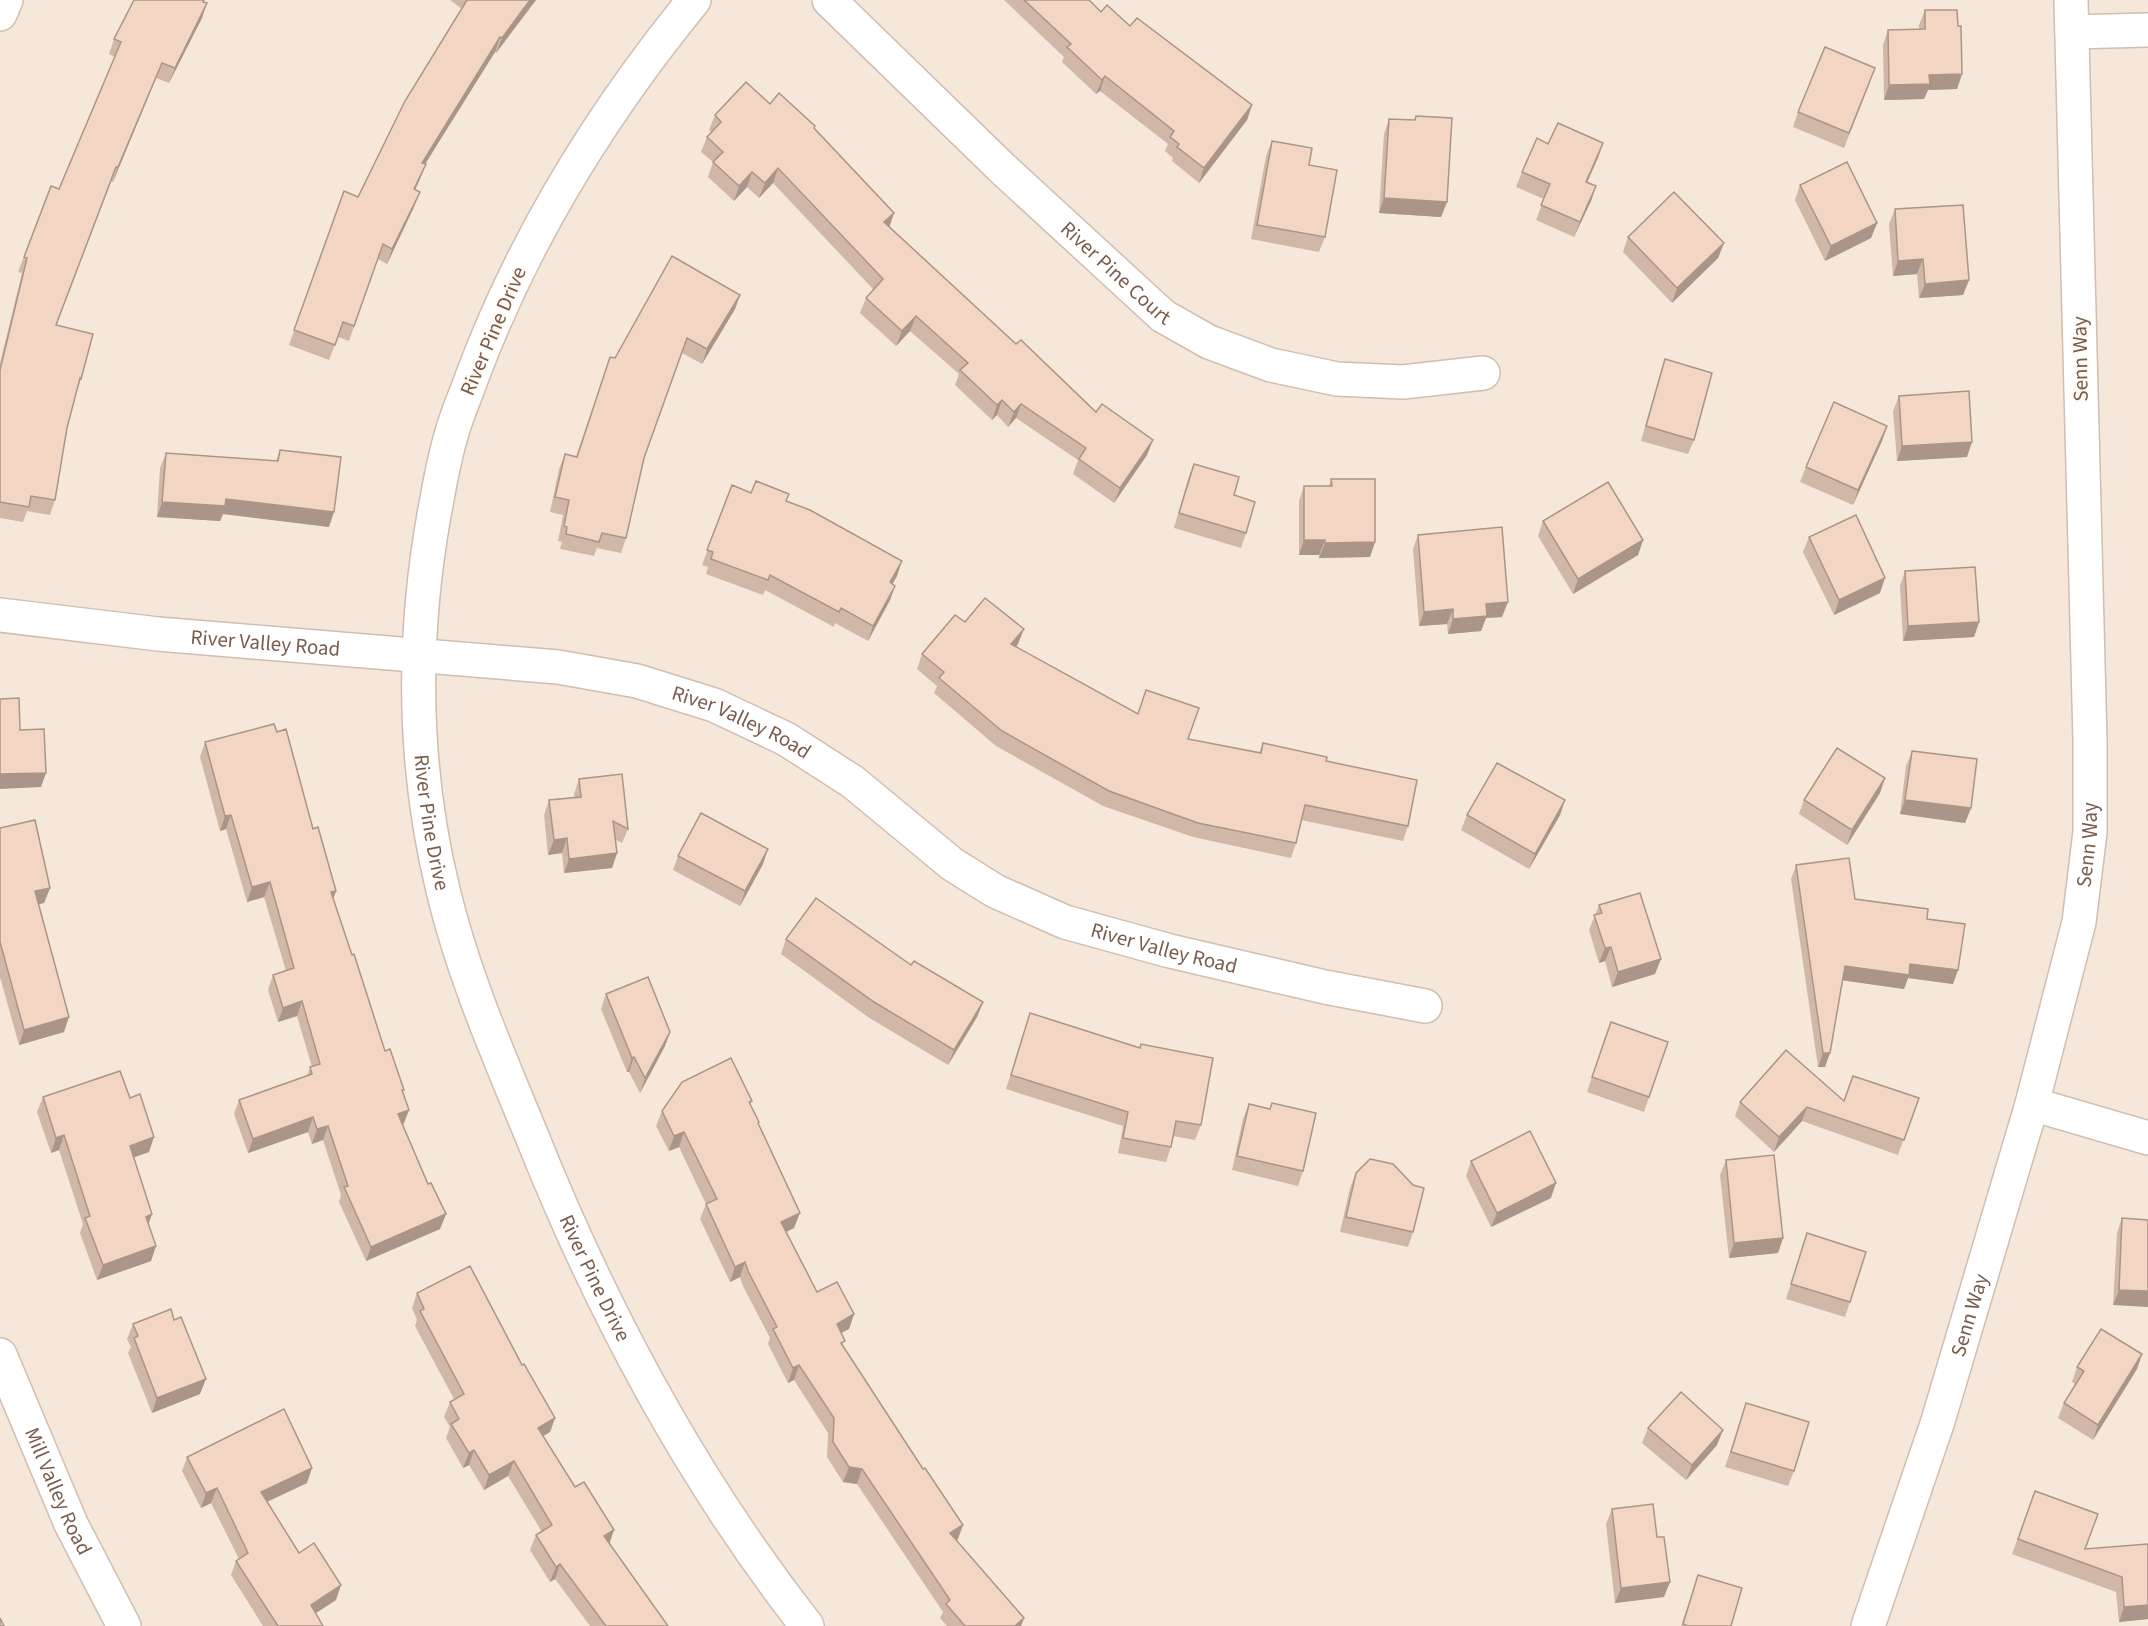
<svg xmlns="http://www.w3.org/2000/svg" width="2148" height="1626" viewBox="0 0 2148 1626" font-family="'Source Sans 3',sans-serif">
	<rect width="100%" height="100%" fill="#fdf6ec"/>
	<!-- residential -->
	<rect fill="#f5e8da" x="0" y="0" width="2148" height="1626"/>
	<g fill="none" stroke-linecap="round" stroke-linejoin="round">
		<!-- street casing -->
		<g stroke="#d1beb0" stroke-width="36">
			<g id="street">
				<path id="s1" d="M694 0C600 115 524 238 472 377 465 397 456 416 451 436 443 462 439 489 434 515 412 639 413 767 443 890 463 974 498 1054 531 1134 600 1307 692 1479 807 1626"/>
				<path id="s2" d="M829 0 1003 169 1163 316 1209 342 1271 365 1337 379 1403 382 1483 373"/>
				<path d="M0 14 6 0"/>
				<path d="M2072 32 2148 30"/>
				<path id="s3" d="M0 615 158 634 558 667 637 681 714 705 786 739 853 782 952 864 995 891 1065 922 1170 951 1325 987 1425 1006"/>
				<path d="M2032 1104 2148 1138"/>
				<path id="s4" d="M0 1355 71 1524 124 1626"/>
				<path id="s5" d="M1868 1626 1938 1421 2032 1104 2079 922 2090 832V741L2071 0"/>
			</g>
		</g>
		<!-- street -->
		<use href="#street" stroke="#fff" stroke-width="33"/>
	</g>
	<!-- wall -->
	<g fill="#d1b7a8">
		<path d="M450 0H536L496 53 495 52 425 164 420 179 415 190 420 192 414 207 387 264 378 259 349 341 338 337 329 360 289 345 344 191 358 197 462 9Z"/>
		<path d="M1004 0H1089L1101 12 1130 26 1252 105 1247 120 1199 183 1172 161 1173 158 1165 151 1168 144 1100 91 1096 94 1062 62 1064 57Z"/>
		<path d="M206 3 202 18 169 83 156 78 113 182H111L56 325 81 379 76 394 67 428 55 500 50 515 27 511 23 522 0 518V363L22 273 18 272 51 186 59 189 115 57 109 54 114 39Z"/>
		<path d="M1925 10 1958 26 1962 74 1957 89 1928 90 1924 99 1884 100 1883 45 1888 30 1919 29V25Z"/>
		<path d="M1870 83 1844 148 1793 127 1798 112Z"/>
		<path d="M770 104 815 129 889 226 1016 344 1096 412 1153 440 1147 455 1114 503 1073 474 1078 460 1016 418 1008 427 997 415 992 420 955 385 959 374 910 331 896 346 860 313 866 298 873 289 773 183 759 198 747 187 734 201 708 177 713 162 701 152 707 137 711 132 709 130 715 115Z"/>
		<path d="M1416 116 1447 202 1441 217 1379 213 1384 134 1389 119 1414 120Z"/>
		<path d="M1272 141 1309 165 1325 237 1319 252 1251 239 1266 156Z"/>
		<path d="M1603 143 1587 182 1596 186 1591 201 1574 237 1536 220 1544 199 1516 187 1522 172 1548 144Z"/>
		<path d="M1800 185 1877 223 1871 238 1825 261 1795 200Z"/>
		<path d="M1895 209 1969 280 1963 295 1919 298 1917 274 1893 276 1889 224Z"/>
		<path d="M1628 237 1724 243 1718 258 1672 303 1623 252Z"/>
		<path d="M740 295 735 309 702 364 682 353 644 458 626 538 621 553 597 548 594 556 560 549 562 542 558 541 563 515 550 512 559 469 565 454 576 457 610 357 615 358Z"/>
		<path d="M1665 359 1694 440 1688 454 1641 441 1660 374Z"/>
		<path d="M1899 396 1967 457 1897 461 1893 411Z"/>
		<path d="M1887 426 1882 441 1853 505 1800 482 1806 467Z"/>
		<path d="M280 450 329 527 223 514 220 521 157 517 160 468 166 453 276 461Z"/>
		<path d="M1194 464 1234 495 1246 533 1241 548 1174 528 1188 479Z"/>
		<path d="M1331 479 1375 542 1370 557 1319 558V555H1299V501L1304 486H1329Z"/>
		<path d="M732 485 751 493 786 501 897 576 892 584 895 586 890 600 868 641 835 623 834 627 765 590 763 595 706 574 708 567 702 565Z"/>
		<path d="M1543 521 1643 540 1638 555 1573 594 1538 536Z"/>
		<path d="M1418 535 1502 617 1486 618 1481 631 1448 634 1447 624 1419 626 1413 549Z"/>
		<path d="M1809 537 1880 593 1834 615 1803 552Z"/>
		<path d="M1905 571 1979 622 1974 637 1903 641 1900 586Z"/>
		<path d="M965 622 1018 644 1016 647 1138 714 1188 739 1259 753 1263 743 1326 761 1408 826 1403 841 1301 820 1296 843 1291 858 1193 837 1103 806 996 746 934 693 937 686 917 669 922 654Z"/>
		<path d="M277 732 336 891 333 899 352 955 385 1051 403 1093 409 1110 403 1125 428 1184 446 1214 440 1229 366 1261 339 1202 341 1195 323 1140 312 1144 308 1132 248 1153 234 1114 239 1100 307 1076 310 1067H312L297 1016 278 1022 268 990 273 975 286 971 264 897 247 902 226 829 220 831 200 757 205 742Z"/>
		<path d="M1912 751 1971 808 1965 823 1900 814 1906 766Z"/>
		<path d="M1885 778 1880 793 1847 845 1799 814 1804 800Z"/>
		<path d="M579 779 628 829 622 843 616 840 617 853 612 868 564 873 562 853 548 855 544 815 549 800 574 797V794Z"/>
		<path d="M1565 800 1560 815 1529 869 1461 830 1467 815Z"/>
		<path d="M0 828 50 888 44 903 38 904 64 1032 19 1045 0 977Z"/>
		<path d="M678 856 763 864 740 906 673 870Z"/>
		<path d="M1796 865 1855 899 1927 919 1958 970 1953 984 1908 978 1904 989 1842 980 1825 1067H1818L1791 879Z"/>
		<path d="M1599 905 1655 974 1612 987 1605 961 1599 963 1589 930Z"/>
		<path d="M786 939 983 1002 977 1017 948 1065 868 1017 781 954Z"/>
		<path d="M606 994 670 1032 665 1046 640 1093 629 1072H627L601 1009Z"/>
		<path d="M1030 1013 1139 1048 1141 1044 1201 1125 1195 1140 1173 1136 1171 1147 1166 1162 1118 1153 1123 1126 1006 1089Z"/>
		<path d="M1605 1037 1668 1042 1644 1112 1587 1092Z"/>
		<path d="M43 1097 149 1152 134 1157 148 1225 156 1246 151 1261 97 1280 80 1233 83 1224 59 1150 51 1153 37 1112Z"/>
		<path d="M1919 1098 1898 1155 1802 1121 1774 1152 1735 1116 1740 1102 1844 1101Z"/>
		<path d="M752 1101 750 1105 758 1124 794 1228 786 1232 817 1292 854 1314 849 1329 841 1333 843 1347 958 1539 956 1540 1024 1618 1021 1626H947L940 1618 943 1612 857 1484 843 1482 827 1457 828 1433 794 1380 788 1383 768 1344 770 1338 743 1286 740 1277 730 1282 700 1219 706 1204 679 1147 669 1151 656 1126 662 1111Z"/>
		<path d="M1272 1103 1303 1171 1298 1186 1232 1170 1243 1119 1249 1104 1270 1109Z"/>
		<path d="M1726 1160 1783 1238 1778 1253 1729 1258 1720 1175Z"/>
		<path d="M1471 1161 1551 1198 1491 1227 1466 1176Z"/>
		<path d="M1356 1173 1413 1232 1408 1247 1340 1232 1350 1188Z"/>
		<path d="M2122 1218 2148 1220 2113 1305 2117 1233Z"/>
		<path d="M1807 1233 1850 1302 1845 1317 1786 1299Z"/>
		<path d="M417 1293 522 1365 555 1418 550 1432 543 1436 609 1543 668 1626H590L555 1579 550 1582 530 1550 536 1535 542 1532 508 1476 484 1490 469 1465 463 1468 446 1438 450 1427 444 1417 450 1402 454 1399 415 1326 417 1320 412 1308Z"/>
		<path d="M133 1324 200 1394 152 1413 128 1353 131 1347 127 1339Z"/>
		<path d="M2142 1354 2137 1369 2093 1440 2058 1418 2064 1403 2075 1384 2072 1382 2077 1367Z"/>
		<path d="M1746 1403 1794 1471 1788 1486 1725 1467Z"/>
		<path d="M1648 1428 1717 1445 1686 1480 1642 1443Z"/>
		<path d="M187 1457 307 1483 267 1502 299 1553 336 1600 316 1613 323 1626H263L231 1575 236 1561 239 1559 211 1503 201 1508 182 1471Z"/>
		<path d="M2035 1491 2085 1549 2148 1544V1619L2119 1622 2116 1592 2012 1554Z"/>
		<path d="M1612 1509 1657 1537 1664 1597 1615 1603 1606 1524Z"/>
		<path d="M1698 1575 1731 1626H1681Z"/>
	</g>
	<!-- shaded-wall -->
	<g fill="#aa9588">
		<path d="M530 0H536L496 53 502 38Z"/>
		<path d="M207 3 202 18 169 83 175 68Z"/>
		<path d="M500 37 495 52 417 177 422 163Z"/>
		<path d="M162 63 156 78 113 182 118 167Z"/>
		<path d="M1962 74 1957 89 1928 90 1924 99 1884 100 1889 85 1929 75Z"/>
		<path d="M1105 76 1100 91 1096 94 1102 80Z"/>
		<path d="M1252 105 1247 120 1199 183 1204 168Z"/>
		<path d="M1603 143 1598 158 1581 196 1586 182Z"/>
		<path d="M426 164 420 179 408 204 414 189Z"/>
		<path d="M778 168 773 183 759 198 765 183Z"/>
		<path d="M752 172 747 187 734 201 739 186Z"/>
		<path d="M1596 186 1591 201 1574 237 1580 222Z"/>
		<path d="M420 192 414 207 387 264 392 249Z"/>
		<path d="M1384 198 1447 202 1441 217 1379 213Z"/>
		<path d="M894 213 889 228 884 222Z"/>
		<path d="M1877 223 1871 238 1825 261 1831 246Z"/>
		<path d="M1724 243 1718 258 1672 303 1677 288Z"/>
		<path d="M1923 259 1917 274 1893 276 1898 261Z"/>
		<path d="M1969 280 1963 295 1919 298 1925 284Z"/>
		<path d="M740 295 735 309 702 364 707 349Z"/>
		<path d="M916 316 910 331 896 346 902 331Z"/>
		<path d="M1002 400 997 415 992 420 997 405Z"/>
		<path d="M1021 404 1016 418 1008 427 1014 412Z"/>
		<path d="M1887 426 1882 441 1853 505 1858 490Z"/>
		<path d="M1153 440 1147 455 1114 503 1120 488Z"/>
		<path d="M1972 442 1967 457 1897 461 1902 446Z"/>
		<path d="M226 499 334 512 329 527 223 514 220 521 157 517 162 502Z"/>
		<path d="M1304 540H1325L1319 555H1299Z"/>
		<path d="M1643 540 1638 555 1573 594 1578 579Z"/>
		<path d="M1375 542 1370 557 1319 558 1325 543Z"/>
		<path d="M902 561 897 576 885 597 890 582Z"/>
		<path d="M1885 578 1880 593 1834 615 1839 600Z"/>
		<path d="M895 586 890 600 868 641 873 626Z"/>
		<path d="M1508 602 1502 617 1486 618 1481 631 1448 634 1453 619 1486 604Z"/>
		<path d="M1453 609 1447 624 1419 626 1424 612Z"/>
		<path d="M1979 622 1974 637 1903 641 1908 626Z"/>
		<path d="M1024 629 1018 644 1005 659 1011 644Z"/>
		<path d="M46 773 41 787 0 789V774Z"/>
		<path d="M1885 778 1880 793 1847 845 1852 830Z"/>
		<path d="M1565 800 1560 815 1529 869 1535 854Z"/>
		<path d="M1905 800 1971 808 1965 823 1900 814Z"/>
		<path d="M231 815 226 829 220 831 225 816Z"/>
		<path d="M567 838 562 853 548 855 554 840Z"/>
		<path d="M768 849 763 864 740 906 745 891Z"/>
		<path d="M617 853 612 868 564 873 569 859Z"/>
		<path d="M270 882 264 897 247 902 252 887Z"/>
		<path d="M50 888 44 903 29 906 35 891Z"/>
		<path d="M336 891 331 905V892Z"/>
		<path d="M1611 947 1605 961 1599 963 1605 948Z"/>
		<path d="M1661 959 1655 974 1612 987 1618 972Z"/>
		<path d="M1910 964 1958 970 1953 984 1908 978 1904 989 1840 980 1845 966Z"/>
		<path d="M302 1001 297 1016 278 1022 283 1008Z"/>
		<path d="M983 1002 977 1017 948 1065 954 1050Z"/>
		<path d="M69 1017 64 1032 19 1045 24 1030Z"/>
		<path d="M670 1032 665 1046 640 1093 645 1078Z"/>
		<path d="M1823 1053H1830L1825 1067H1818Z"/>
		<path d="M634 1057 629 1072H627L632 1058Z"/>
		<path d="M1807 1107 1802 1121 1774 1152 1779 1137Z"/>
		<path d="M409 1110 403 1125 398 1114Z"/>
		<path d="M313 1117 308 1132 248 1153 253 1139Z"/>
		<path d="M328 1126 323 1140 312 1144 317 1129Z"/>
		<path d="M684 1132 679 1147 669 1151 674 1136Z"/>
		<path d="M64 1135 59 1150 51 1153 56 1138Z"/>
		<path d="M154 1137 149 1152 124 1161 130 1146Z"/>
		<path d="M1556 1183 1551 1198 1491 1227 1497 1213Z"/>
		<path d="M800 1213 794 1228 776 1237 781 1222Z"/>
		<path d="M152 1214 147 1229 146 1217Z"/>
		<path d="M446 1214 440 1229 366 1261 371 1247Z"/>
		<path d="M1783 1238 1778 1253 1729 1258 1734 1243Z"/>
		<path d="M156 1246 151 1261 97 1280 103 1265Z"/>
		<path d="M745 1262 740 1277 730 1282 735 1267Z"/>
		<path d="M2119 1290 2148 1291V1307L2113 1305Z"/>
		<path d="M854 1314 849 1329 831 1338 837 1324Z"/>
		<path d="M2142 1354 2137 1369 2093 1440 2098 1425Z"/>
		<path d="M799 1365 794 1380 788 1383 793 1368Z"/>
		<path d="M206 1379 200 1394 152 1413 157 1398Z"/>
		<path d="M555 1418 550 1432 532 1443 538 1428Z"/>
		<path d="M1723 1430 1717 1445 1686 1480 1692 1465Z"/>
		<path d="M474 1450 469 1465 463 1468 469 1453Z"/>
		<path d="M514 1461 508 1476 484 1490 489 1475Z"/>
		<path d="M849 1467 862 1469 857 1484 843 1482Z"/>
		<path d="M312 1468 307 1483 256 1507 261 1492Z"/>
		<path d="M217 1488 211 1503 201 1508 206 1493Z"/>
		<path d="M963 1525 958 1539 945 1548 950 1533Z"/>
		<path d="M614 1530 609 1545 604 1536Z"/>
		<path d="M560 1564 555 1579 550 1582 556 1567Z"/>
		<path d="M1670 1582 1664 1597 1615 1603 1621 1588Z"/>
		<path d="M341 1585 336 1600 305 1620 311 1605Z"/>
		<path d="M2148 1605V1619L2119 1622 2124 1607Z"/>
		<path d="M1024 1618 1021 1626H1015Z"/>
	</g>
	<!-- building -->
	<g fill="#f3d5c3" stroke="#aa9588" stroke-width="1.5">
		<path d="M134 0H204L203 2 207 3 175 68 162 63 118 167H116L56 325 93 334 81 379 80 378 67 428 55 500 31 496 29 507 0 502V370L27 258 24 257 51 186 59 189 121 42 114 39Z"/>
		<path d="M467 0H530L502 38 500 37 422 163 426 164 414 189 420 192 392 249 383 244 354 326 343 322 335 345 294 330 344 191 358 197 405 101Z"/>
		<path d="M1024 0H1089L1101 12 1107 5 1130 26 1137 18 1252 105 1204 168 1177 147 1179 144 1170 137 1174 131 1105 76 1102 80 1067 47 1071 44Z"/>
		<path d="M1925 10H1957L1958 26H1961L1962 74 1929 75 1930 84 1889 85 1888 30 1925 29Z"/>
		<path d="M1825 47 1875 68 1849 133 1798 112Z"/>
		<path d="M746 82 770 104 779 93 815 126 814 128 894 213 884 222 1016 344 1021 340 1096 412 1102 404 1153 440 1120 488 1079 459 1086 448 1021 404 1014 412 1002 400 997 405 960 370 968 363 916 316 902 331 866 298 883 279 778 168 765 183 752 172 739 186 713 162 723 152 707 137 721 122 715 115Z"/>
		<path d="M1416 116 1452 118 1447 202 1384 198 1389 119 1415 120Z"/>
		<path d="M1558 123 1603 143 1586 182 1596 186 1580 222 1541 205 1550 184 1522 172 1537 138 1548 144Z"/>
		<path d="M1272 141 1312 148 1309 165 1337 170 1325 237 1257 225Z"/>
		<path d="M1847 162 1877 223 1831 246 1800 185Z"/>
		<path d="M1674 192 1724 243 1677 288 1628 237Z"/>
		<path d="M1963 205 1969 280 1925 284 1923 259 1898 261 1895 209Z"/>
		<path d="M672 256 740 295 707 349 687 338 644 458 626 538 602 533 599 542 566 534 567 527 564 526 569 500 555 497 565 454 577 457 610 357 615 358Z"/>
		<path d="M1665 359 1712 373 1694 440 1646 426Z"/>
		<path d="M1969 391 1972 442 1902 446 1899 396Z"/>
		<path d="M1834 402 1887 426 1858 490 1806 467Z"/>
		<path d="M280 450 341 457 334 512 226 499 225 506 162 502 166 453 278 461Z"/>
		<path d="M1194 464 1239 477 1234 495 1255 502 1246 533 1179 513Z"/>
		<path d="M1331 479H1375V542L1325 543V540H1304V486H1332Z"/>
		<path d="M756 481 789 494 786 501 810 510 902 561 890 582 895 586 873 626 841 608 839 612 770 575 768 580 711 559 713 552 707 550 732 485 751 493Z"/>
		<path d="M1608 482 1643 540 1578 579 1543 521Z"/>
		<path d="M1856 515 1885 578 1839 600 1809 537Z"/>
		<path d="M1502 527 1508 602 1486 604 1487 616 1453 619V609L1424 612 1418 535Z"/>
		<path d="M1975 567 1979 622 1908 626 1905 571Z"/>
		<path d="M985 598 1024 629 1011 644 1138 714 1146 690 1199 708 1188 739 1261 753 1263 743 1327 757 1326 761 1417 780 1408 826 1305 805 1296 843 1198 823 1109 791 1002 731 939 678 944 672 922 654 955 615 965 622Z"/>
		<path d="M19 698 20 730 44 729 46 773 0 774V699Z"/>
		<path d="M274 724 277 732 286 729 313 829 318 827 336 891 331 892 352 955 354 954 385 1051 390 1049 404 1090H402L409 1110 398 1114 428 1184 431 1183 446 1214 371 1247 344 1187 348 1186 328 1126 317 1129 313 1117 253 1139 239 1100 312 1074 310 1067 320 1064 302 1001 283 1008 273 975 294 968 270 882 252 887 231 815 225 816 205 742Z"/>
		<path d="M1837 748 1885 778 1852 830 1804 800Z"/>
		<path d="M1912 751 1977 759 1971 808 1905 800Z"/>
		<path d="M1497 763 1565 800 1535 854 1467 815Z"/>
		<path d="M622 774 628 829 613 821 617 853 569 859 567 838 554 840 549 800 581 797 579 779Z"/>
		<path d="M701 813 768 849 745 891 678 856Z"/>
		<path d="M35 820 50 888 35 891 69 1017 24 1030 0 942V828Z"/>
		<path d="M1849 858 1855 899 1928 909 1927 919 1965 924 1958 970 1910 964 1909 975 1845 966 1830 1053H1823L1796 865Z"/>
		<path d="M1640 893 1661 959 1618 972 1611 947 1605 948 1594 915 1602 913 1599 905Z"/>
		<path d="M816 898 911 965 914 961 983 1002 954 1050 874 1002 786 939Z"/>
		<path d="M648 977 670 1032 645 1078 634 1057 632 1058 606 994Z"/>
		<path d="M1030 1013 1140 1048 1141 1044 1213 1058 1201 1125 1176 1121 1171 1147 1123 1138 1128 1112 1011 1075Z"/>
		<path d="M1611 1022 1668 1042 1649 1097 1592 1077Z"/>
		<path d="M1786 1050 1844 1101 1853 1076 1919 1098 1904 1140 1807 1107 1779 1137 1740 1102Z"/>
		<path d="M731 1058 752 1101 749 1102 759 1122 758 1123 800 1213 781 1222 817 1292 837 1282 854 1314 837 1324 845 1341 841 1343 923 1469 925 1468 963 1525 950 1533 1024 1618 1015 1626H965L946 1604 950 1600 862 1469 849 1467 833 1442 834 1418 799 1365 793 1368 773 1329 777 1327 748 1271 745 1262 735 1267 706 1204 717 1199 684 1132 674 1136 662 1111 682 1082Z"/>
		<path d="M120 1071 130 1098 140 1094 154 1137 130 1146 152 1214 146 1217 156 1246 103 1265 85 1218 90 1216 64 1135 56 1138 43 1097Z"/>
		<path d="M1272 1103 1316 1113 1303 1171 1237 1156 1249 1104 1270 1109Z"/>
		<path d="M1530 1131 1556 1183 1497 1213 1471 1161Z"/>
		<path d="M1774 1155 1783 1238 1734 1243 1726 1160Z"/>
		<path d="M1370 1159 1393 1164 1413 1185 1424 1188 1413 1232 1346 1217 1356 1173Z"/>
		<path d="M2122 1218 2148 1220V1291L2119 1290Z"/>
		<path d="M1807 1233 1866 1252 1850 1302 1791 1284Z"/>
		<path d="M470 1266 522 1365 524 1364 555 1418 538 1428 575 1487 584 1482 614 1530 604 1536 668 1626H606L560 1564 556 1567 536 1535 552 1525 514 1461 489 1475 474 1450 469 1453 451 1424 459 1419 450 1402 464 1394 420 1311 424 1309 417 1293Z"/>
		<path d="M171 1309 174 1320 181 1317 206 1379 157 1398 134 1338 138 1336 133 1324Z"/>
		<path d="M2101 1329 2142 1354 2098 1425 2064 1403 2084 1371 2077 1367Z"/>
		<path d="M1681 1392 1723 1430 1692 1465 1648 1428Z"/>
		<path d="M1746 1403 1809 1422 1794 1471 1731 1452Z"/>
		<path d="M284 1409 312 1468 261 1492 299 1553 314 1543 341 1585 311 1605 323 1626H278L236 1561 248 1553 217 1488 206 1493 187 1457Z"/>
		<path d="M2035 1491 2098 1514 2085 1549 2148 1544V1605L2124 1607 2122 1577 2018 1539Z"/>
		<path d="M1653 1504 1657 1537H1664L1670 1582 1621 1588 1612 1509Z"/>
		<path d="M1698 1575 1742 1588 1731 1626H1688L1683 1624Z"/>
		<path d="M0 1618 4 1626H0Z"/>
	</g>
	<g text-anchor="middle" stroke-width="4.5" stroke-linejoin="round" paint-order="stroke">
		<!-- street labels -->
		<g font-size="21" fill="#7a5c4d" stroke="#fffaf3">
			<text dy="7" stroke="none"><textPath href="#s2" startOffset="396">River Pine Court</textPath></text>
			<text transform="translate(493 331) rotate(-67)" y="7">River Pine Drive</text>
			<text transform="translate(2080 359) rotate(-91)" y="7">Senn Way</text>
			<text dy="7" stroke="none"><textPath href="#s3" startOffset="267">River Valley Road</textPath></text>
			<text dy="7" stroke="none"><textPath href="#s3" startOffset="753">River Valley Road</textPath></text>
			<text dy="7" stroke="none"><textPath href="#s1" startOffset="892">River Pine Drive</textPath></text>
			<text dy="7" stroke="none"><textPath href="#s5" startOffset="813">Senn Way</textPath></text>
			<text dy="7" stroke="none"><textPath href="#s3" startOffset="1239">River Valley Road</textPath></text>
			<text dy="7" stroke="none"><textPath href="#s1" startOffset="1378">River Pine Drive</textPath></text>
			<text dy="7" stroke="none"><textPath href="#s5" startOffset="327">Senn Way</textPath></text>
			<text dy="7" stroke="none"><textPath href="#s4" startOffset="148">Mill Valley Road</textPath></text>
		</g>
	</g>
</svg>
